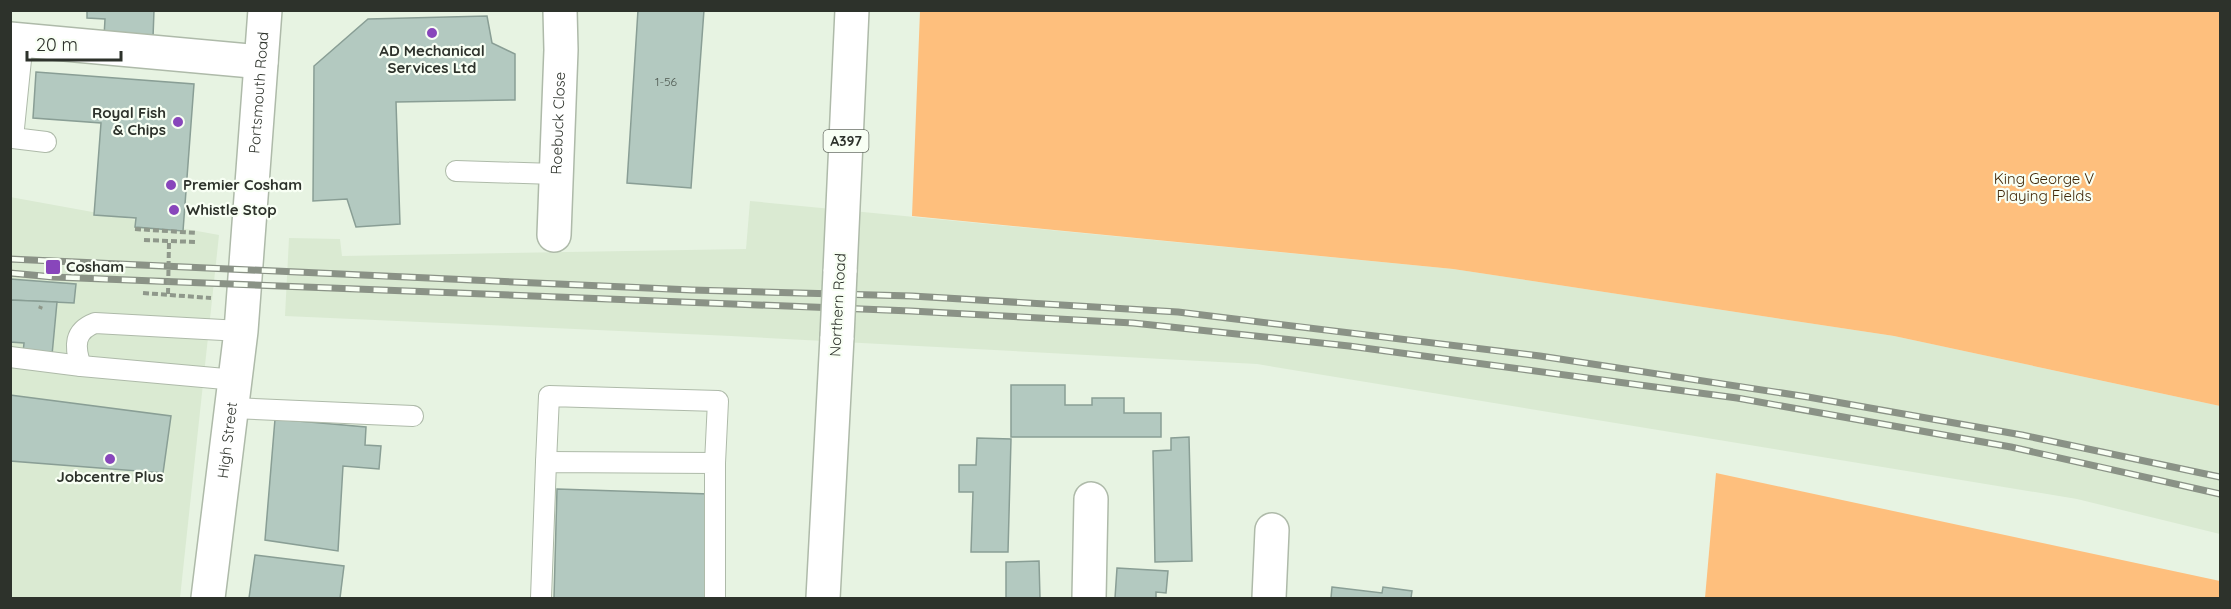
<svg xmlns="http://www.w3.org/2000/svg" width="2231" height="609" viewBox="0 0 2231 609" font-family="Quicksand,sans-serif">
	<rect width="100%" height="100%" fill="#e7f3e2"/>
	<!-- built -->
	<g fill="#daead2">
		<path d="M10 197 219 235 180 598H11Z"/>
		<path d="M750 201 1453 269 1894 336 2220 406V534L2077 499 1257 364 731 336 285 316 289 238 340 239 342 256 746 249Z"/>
	</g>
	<!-- green -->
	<g fill="#febf7d">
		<path d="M920 11H2220V406L1894 336 1453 269 912 216Z"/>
		<path d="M1716 473 2220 581V598H1705Z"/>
	</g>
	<!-- building -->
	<g fill="#b3c9c0" stroke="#899e95" stroke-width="1.5">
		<path d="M87 10H154L153 38 104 37 105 19 87 18Z"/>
		<path d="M638 10H704L691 188 627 183Z"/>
		<path d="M487 16 492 43 515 54V100L396 102 400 224 356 227 347 199 313 201 314 66 368 19Z"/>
		<path d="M36 72 194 84 183 231 135 227 136 218 94 215 101 123 33 118Z"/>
		<path d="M10 279 76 284 74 303 10 300Z"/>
		<path d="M10 300 57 302 52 355 23 353 24 343 10 342Z"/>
		<path d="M1011 385H1065V405H1092V398H1124V413H1161V437H1011Z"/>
		<path d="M10 395 171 416 163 473 10 461Z"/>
		<path d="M275 419 366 427 365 445 381 446 379 469 343 466 338 551 265 540Z"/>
		<path d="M1189 437 1192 561 1155 562 1153 451 1171 450V438Z"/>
		<path d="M977 438 1011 439 1008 552H971L973 492H959V465H976Z"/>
		<path d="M557 489 709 494 708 598H554Z"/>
		<path d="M255 555 344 566 340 598H249Z"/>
		<path d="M1039 561 1040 598H1006V562Z"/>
		<path d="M1117 568 1168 571 1166 593 1156 592V598H1115Z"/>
		<path d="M1332 587 1382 593 1383 587 1412 591 1411 598H1331Z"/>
	</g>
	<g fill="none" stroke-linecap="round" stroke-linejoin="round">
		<!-- service casing -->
		<g stroke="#aebaa9" stroke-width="22">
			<g id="service">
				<path d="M23 40 13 138 46 142"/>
				<path d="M456 171 555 174"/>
				<path d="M10 357 81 366 236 380"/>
				<path d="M81 366C74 346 74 331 95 323L241 331"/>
				<path d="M233 408 413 416"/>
				<path d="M546 462 549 396 718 401 715 463"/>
				<path d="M541 598 546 462 715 463V598"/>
			</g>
		</g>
		<!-- minor casing -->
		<g stroke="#aebaa9" stroke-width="36">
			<g id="minor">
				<path d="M10 39 261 62"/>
				<path id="s1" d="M554 235 561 50 560 10"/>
				<path d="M1089 598 1091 499"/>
				<path d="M1269 598 1272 530"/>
			</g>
		</g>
		<!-- tertiary casing -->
		<g stroke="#aebaa9" stroke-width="36">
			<g id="tertiary">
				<path id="s2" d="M208 598 241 331 265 10"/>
			</g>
		</g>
		<!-- primary casing -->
		<g stroke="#aebaa9" stroke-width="36">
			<g id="primary">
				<path d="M840 272 852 10"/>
				<path d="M823 598 837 337"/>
			</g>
		</g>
		<!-- path -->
		<g stroke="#8f988b" stroke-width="4" stroke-dasharray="6 3" stroke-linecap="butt">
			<path d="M135 229 197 233"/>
			<path d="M144 240 196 242"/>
			<path d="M143 293 211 298"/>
			<path d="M40 309 41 306"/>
		</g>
		<!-- service -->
		<use href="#service" stroke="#fff" stroke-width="20"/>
		<!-- minor -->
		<use href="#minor" stroke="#fff" stroke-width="33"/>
		<!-- tertiary -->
		<use href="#tertiary" stroke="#fff" stroke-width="33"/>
		<!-- primary -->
		<use href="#primary" stroke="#fff" stroke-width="33"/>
		<!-- rail casing -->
		<g stroke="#8a9286" stroke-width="7">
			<g id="rail">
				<path d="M10 259 692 290 912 296 1178 312 1540 356 1808 397 2022 435 2220 477"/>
				<path d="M10 273 53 277 911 311 1133 323 1349 346 1737 398 2011 447 2220 494"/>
			</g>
		</g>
		<!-- rail -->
		<use href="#rail" stroke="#f8fff4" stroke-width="4.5" stroke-dasharray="14" stroke-linecap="butt"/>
		<!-- primary-bridge casing -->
		<g stroke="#aebaa9" stroke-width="36" stroke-linecap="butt">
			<path id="primary-bridge" d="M837 337 840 272"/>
		</g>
		<!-- path-bridge -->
		<path stroke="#8f988b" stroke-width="4" stroke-dasharray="6 3" stroke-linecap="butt" d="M168 294 169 242"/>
		<!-- primary-bridge -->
		<use href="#primary-bridge" stroke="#fff" stroke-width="33"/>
	</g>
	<!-- markers -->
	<g fill="#8846bb" stroke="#f8fff4" stroke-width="2">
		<circle cx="432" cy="33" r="6"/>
		<circle cx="178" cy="122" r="6"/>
		<circle cx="171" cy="185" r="6"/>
		<circle cx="174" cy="210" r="6"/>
		<rect x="45" y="259" width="16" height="16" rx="3"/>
		<circle cx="110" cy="459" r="6"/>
	</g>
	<g text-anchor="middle" stroke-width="4.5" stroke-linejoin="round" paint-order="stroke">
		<!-- number labels -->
		<g font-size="12" fill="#4e5850">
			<text x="666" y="86">1-56</text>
		</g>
		<!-- shield labels -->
		<rect fill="#f8fff4" stroke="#6a7067" stroke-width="1.5" x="823.5" y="130" width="45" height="22" rx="4.5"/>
		<g font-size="14" font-weight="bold" fill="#2d322b">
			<text x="846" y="146">A397</text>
		</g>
		<!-- poi labels -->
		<g font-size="15" font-weight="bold" fill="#2d322b" stroke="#f8fff4" text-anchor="start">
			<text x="432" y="56" text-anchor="middle">AD Mechanical<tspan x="432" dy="17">Services Ltd</tspan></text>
			<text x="166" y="118" text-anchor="end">Royal Fish<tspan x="166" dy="17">&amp; Chips</tspan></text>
			<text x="183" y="190">Premier Cosham</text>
			<text x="186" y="215">Whistle Stop</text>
			<text x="66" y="272">Cosham</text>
			<text x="110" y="482" text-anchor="middle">Jobcentre Plus</text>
		</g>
		<!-- street labels -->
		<g font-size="15" fill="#2d322b" stroke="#f8fff4">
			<text dy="5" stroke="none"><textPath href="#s2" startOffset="508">Portsmouth Road</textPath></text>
			<text dy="5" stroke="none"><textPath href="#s1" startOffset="112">Roebuck Close</textPath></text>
			<text transform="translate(838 305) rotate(-87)" y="5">Northern Road</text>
			<text dy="5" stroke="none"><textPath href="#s2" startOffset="159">High Street</textPath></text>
		</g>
		<!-- park labels -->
		<g font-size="15" fill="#412809" stroke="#f8fff4">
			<text x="2044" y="184">King George V<tspan x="2044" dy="17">Playing Fields</tspan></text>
		</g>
	</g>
	<!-- border -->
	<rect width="2231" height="609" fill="none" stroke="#2d322b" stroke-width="24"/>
	<!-- scale -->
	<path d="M27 51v9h94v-9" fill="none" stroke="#2d322b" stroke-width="3"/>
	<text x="36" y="51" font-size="18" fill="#2d322b" stroke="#f8fff4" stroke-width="4.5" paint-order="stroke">20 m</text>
</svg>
